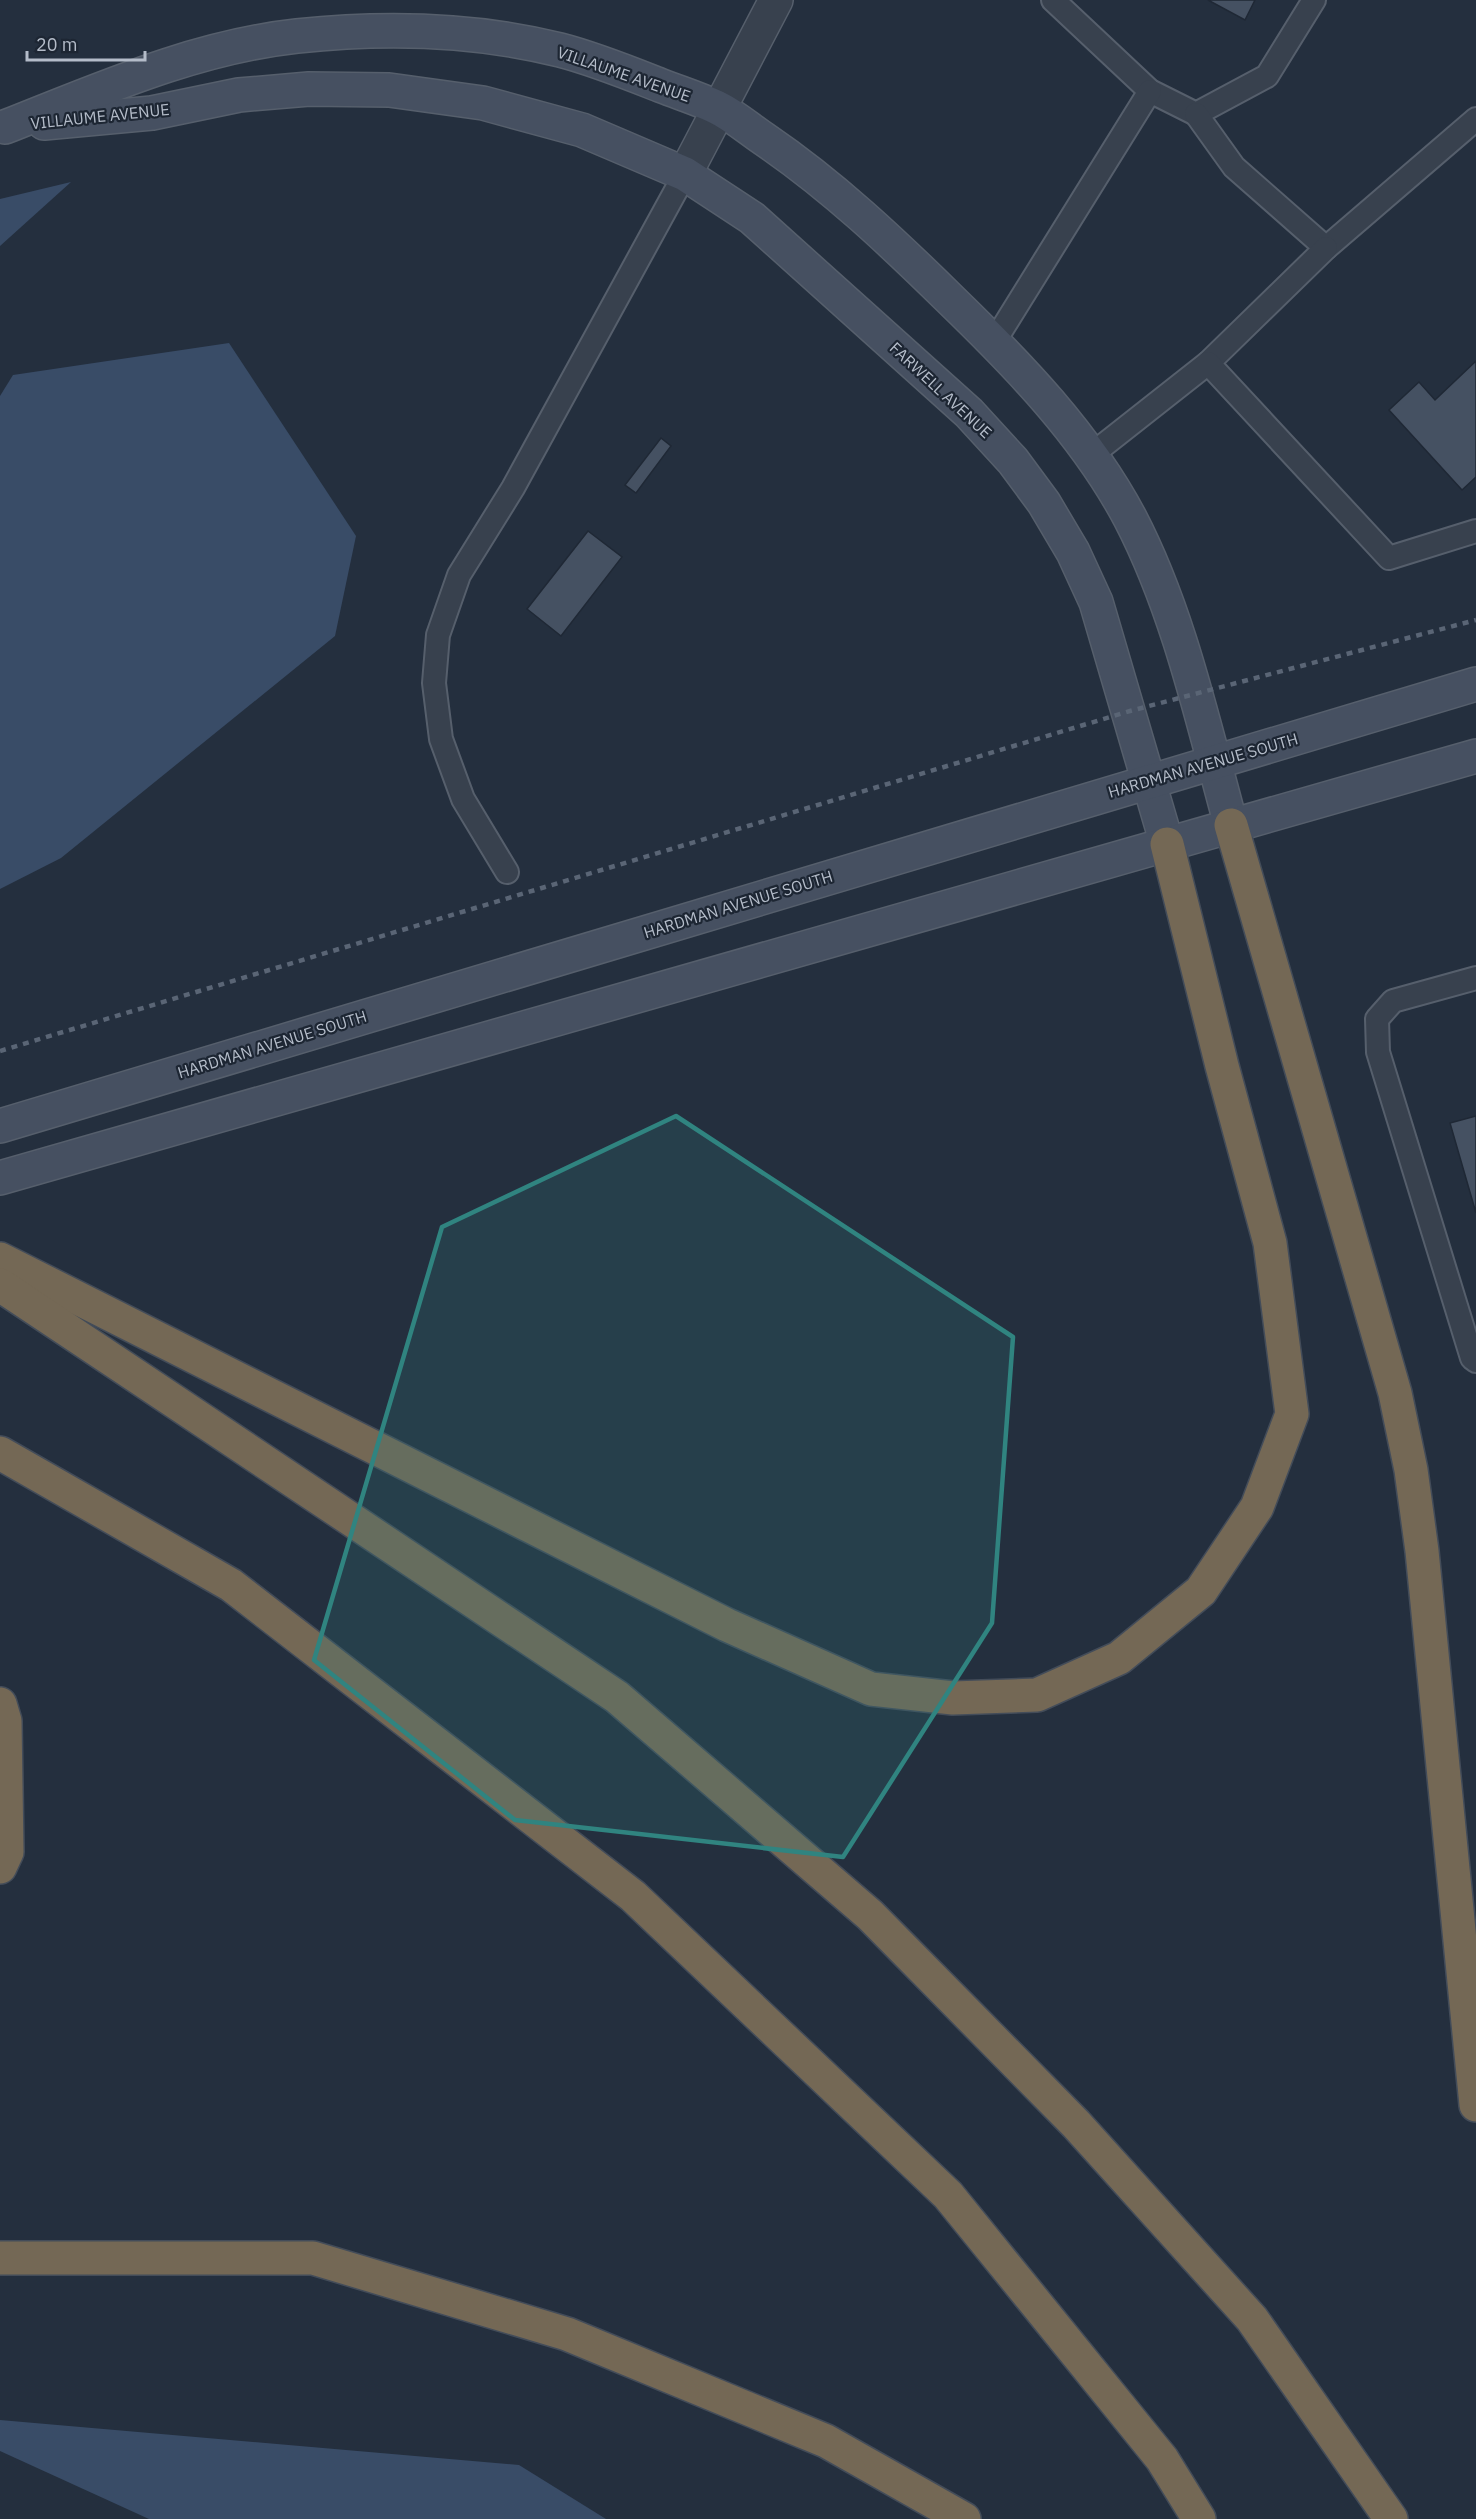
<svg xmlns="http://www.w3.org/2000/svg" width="1476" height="2519" viewBox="0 0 1476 2519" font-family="'IBM Plex Sans',sans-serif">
	<rect width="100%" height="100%" fill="#242f3e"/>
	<!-- water -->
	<g fill="#394c67">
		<path d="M71 182 0 246V199Z"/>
		<path d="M229 343 356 536 335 636 61 858 0 889V396L13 375Z"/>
		<path d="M0 2420 519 2465 606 2519H149L0 2451Z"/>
	</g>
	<!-- building -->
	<g fill="#455162" stroke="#1f2835" stroke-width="1.5">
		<path d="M1208 0H1255L1245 20Z"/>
		<path d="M1476 361V477L1462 490 1389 410 1419 382 1435 400Z"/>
		<path d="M661 438 671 446 636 493 625 485Z"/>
		<path d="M588 531 622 557 561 636 527 609Z"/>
		<path d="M1476 1116V1213L1450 1123Z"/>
	</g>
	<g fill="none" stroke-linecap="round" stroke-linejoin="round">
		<!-- lane casing -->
		<g stroke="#565f6c" stroke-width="26">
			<g id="lane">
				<path d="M1053 0 1150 91 1196 114 1267 76 1314 0"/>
				<path d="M1196 114 1234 167 1326 248 1476 119"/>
				<path d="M994 342 1150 91"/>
				<path d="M1208 363 1326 248"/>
				<path d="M1090 456 1208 363 1389 558 1476 531"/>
				<path d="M507 872 463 799 441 739 434 683 438 635 459 575 513 488 685 174"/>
				<path d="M1476 978 1393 1001 1377 1019 1378 1052 1472 1358 1476 1361"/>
			</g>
		</g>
		<!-- street casing -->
		<g stroke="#565f6c" stroke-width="36">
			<path id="street" d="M685 174 776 0"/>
		</g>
		<!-- secondary casing -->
		<g stroke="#565f6c" stroke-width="36">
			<g id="secondary">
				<path d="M44 123 152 113 239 95 309 89 389 90 483 103 582 130 685 174 752 218 969 413 1013 461 1044 503 1073 552 1096 602 1167 844"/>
				<path d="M5 127C99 90 195 47 297 36 383 27 476 29 560 50 595 59 629 73 662 86 680 93 699 99 716 107 733 115 749 129 764 139 833 186 893 243 952 301 1019 366 1086 435 1130 518 1179 612 1203 723 1231 825"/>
				<path d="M0 1126 1476 684"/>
				<path d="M0 1178 1476 756"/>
			</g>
		</g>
		<!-- highway casing -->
		<g stroke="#434c59" stroke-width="36">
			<g id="highway">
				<path d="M1231 825 1395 1393 1411 1470 1422 1551 1476 2105"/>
				<path d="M0 1259 727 1625 871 1689 953 1698 1037 1695 1119 1658 1201 1591 1257 1507 1292 1414 1270 1243 1222 1066 1167 844"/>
				<path d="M0 1285 617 1697 870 1915 1076 2124 1252 2319 1391 2519"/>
				<path d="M0 1453 231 1585 633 1896 948 2195 1162 2459 1199 2519"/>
				<path d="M0 1704 5 1721 7 1852 0 1867"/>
				<path d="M0 2258H313L567 2334 826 2441 964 2519"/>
			</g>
		</g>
		<!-- lane -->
		<use href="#lane" stroke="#38414e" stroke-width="22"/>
		<!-- street -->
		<use href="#street" stroke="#38414e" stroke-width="33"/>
		<!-- secondary -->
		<use href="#secondary" stroke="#465061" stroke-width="33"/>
		<!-- highway -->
		<use href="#highway" stroke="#746855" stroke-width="33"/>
		<!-- rail -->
		<path stroke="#5a6575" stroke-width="4.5" stroke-dasharray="6 6" stroke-linecap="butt" d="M0 1051 1130 711 1476 620"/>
	</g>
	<!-- marked area -->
	<path fill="#308480" fill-opacity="0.2" stroke="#308480" stroke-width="4.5" stroke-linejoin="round" d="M676 1116 1013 1337 992 1623 843 1857 515 1820 314 1660 442 1227Z"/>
	<g text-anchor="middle" stroke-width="4.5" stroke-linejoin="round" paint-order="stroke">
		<!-- street labels -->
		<g font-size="16" fill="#b4bcc9" stroke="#1d2633">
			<text transform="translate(624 74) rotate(19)" y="6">VILLAUME AVENUE</text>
			<text transform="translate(100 116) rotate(-6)" y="6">VILLAUME AVENUE</text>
			<text transform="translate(941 390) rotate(43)" y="6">FARWELL AVENUE</text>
			<text transform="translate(1203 765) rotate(-16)" y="6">HARDMAN AVENUE SOUTH</text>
			<text transform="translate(738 904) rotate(-17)" y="6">HARDMAN AVENUE SOUTH</text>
			<text transform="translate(272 1044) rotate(-17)" y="6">HARDMAN AVENUE SOUTH</text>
		</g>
	</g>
	<!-- scale -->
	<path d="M27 51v9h118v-9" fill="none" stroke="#b4bcc9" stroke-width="3"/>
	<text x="36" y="51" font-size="18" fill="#b4bcc9" stroke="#1d2633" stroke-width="4.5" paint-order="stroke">20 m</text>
</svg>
